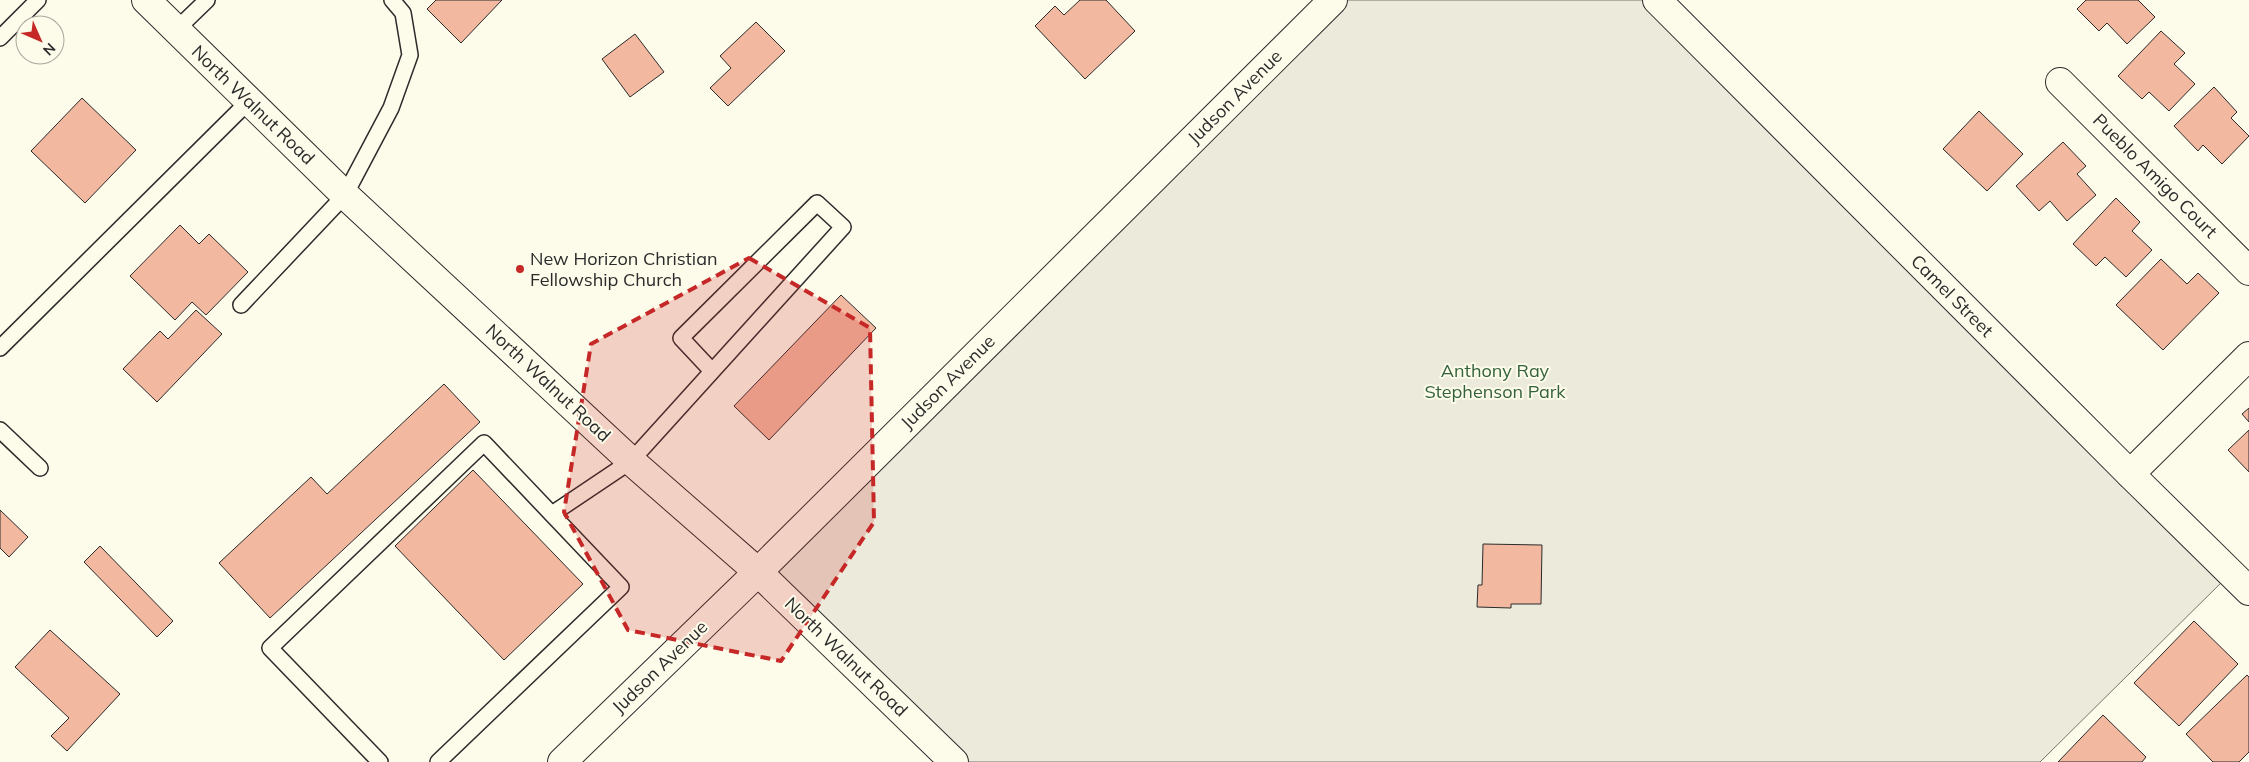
<svg xmlns="http://www.w3.org/2000/svg" width="2249" height="762" viewBox="0 0 2249 762" font-family="Mulish,sans-serif">
	<rect width="100%" height="100%" fill="#fdfbea"/>
	<!-- green -->
	<path fill="#ecebdb" stroke="#74746e" d="M1331 0H1658L2231 573 2040 762H954L758 572Z"/>
	<!-- building -->
	<g fill="#f2b8a0" stroke="#2b2b2b">
		<path d="M436 0H502L461 43 427 9Z"/>
		<path d="M1080 0H1106L1135 31 1085 79 1035 26 1055 6 1064 15Z"/>
		<path d="M2086 0H2138L2155 17 2127 44 2107 23 2099 31 2077 9Z"/>
		<path d="M756 22 785 51 728 106 710 88 731 68 720 56Z"/>
		<path d="M2161 31 2185 53 2174 64 2195 84 2169 111 2149 92 2142 99 2118 76Z"/>
		<path d="M635 34 664 72 630 97 602 59Z"/>
		<path d="M2214 87 2237 112 2231 118 2249 136 2222 164 2203 145 2198 151 2174 126Z"/>
		<path d="M82 98 136 150 85 203 31 151Z"/>
		<path d="M1979 111 2023 154 1987 191 1943 149Z"/>
		<path d="M2063 142 2086 166 2077 174 2096 195 2067 221 2050 201 2039 211 2016 186Z"/>
		<path d="M2116 198 2140 222 2132 231 2152 250 2126 277 2105 257 2096 266 2073 244Z"/>
		<path d="M180 225 199 244 209 234 248 272 206 315 192 302 175 320 130 276Z"/>
		<path d="M2161 259 2187 284 2198 273 2219 293 2163 350 2116 305Z"/>
		<path d="M841 295 876 328 769 440 734 406Z"/>
		<path d="M196 310 222 334 157 402 123 369 160 331 168 339Z"/>
		<path d="M444 384 480 422 270 618 219 563 311 477 327 494Z"/>
		<path d="M2249 408V422L2242 414Z"/>
		<path d="M2249 430V472L2228 450Z"/>
		<path d="M473 470 583 584 504 660 395 546Z"/>
		<path d="M0 510 28 537 9 557 0 548Z"/>
		<path d="M1483 544 1542 545 1541 604H1511V608L1477 607 1478 585H1482Z"/>
		<path d="M100 546 173 621 157 637 84 562Z"/>
		<path d="M2194 621 2238 664 2179 726 2134 683Z"/>
		<path d="M50 630 120 694 67 751 51 736 69 718 15 667Z"/>
		<path d="M2247 675 2249 677V752L2239 762H2213L2186 734Z"/>
		<path d="M2103 715 2146 757 2142 762H2058Z"/>
	</g>
	<g fill="none" stroke-linecap="round" stroke-linejoin="round">
		<!-- service casing -->
		<g stroke="#2b2b2b" stroke-width="18">
			<g id="service">
				<path d="M176 30 207 0"/>
				<path d="M0 38 38 0"/>
				<path d="M241 305 345 195 391 108 410 55 403 13 392 0"/>
				<path d="M0 348 249 101"/>
				<path d="M0 430 40 468"/>
				<path d="M552 514 631 461 843 227 817 203 681 338 711 370"/>
				<path d="M380 762 270 648 484 443 621 587 438 762"/>
			</g>
		</g>
		<!-- minor casing -->
		<g stroke="#2b2b2b" stroke-width="30">
			<g id="minor">
				<path d="M1657 0 2130 474 2249 591"/>
				<path d="M2060 82 2249 271"/>
				<path d="M2130 474 2249 356"/>
			</g>
		</g>
		<!-- tertiary casing -->
		<g stroke="#2b2b2b" stroke-width="30">
			<g id="tertiary">
				<path d="M146 0 345 195 631 461 758 572 954 762"/>
				<path d="M562 762 758 572 1333 0"/>
			</g>
		</g>
		<!-- service -->
		<use href="#service" stroke="#fdfbea" stroke-width="15"/>
		<!-- minor -->
		<use href="#minor" stroke="#fdfbea" stroke-width="28"/>
		<!-- tertiary -->
		<use href="#tertiary" stroke="#fdfbea" stroke-width="28"/>
	</g>
	<!-- marked area -->
	<path fill="#c62828" fill-opacity="0.2" stroke="#c62828" stroke-width="4" stroke-dasharray="10 6" stroke-linejoin="round" d="M749 258 870 328 874 522 781 661 628 630 564 512 591 344Z"/>
	<!-- markers -->
	<circle fill="#c62828" stroke="#fdfbea" stroke-width="2" cx="520" cy="269" r="5"/>
	<g text-anchor="middle" stroke-width="4" stroke-linejoin="round" paint-order="stroke">
		<!-- street labels -->
		<g font-size="18" fill="#2b2b2b" stroke="#fdfbea">
			<text transform="translate(1235 97) rotate(-45)" y="6">Judson Avenue</text>
			<text transform="translate(253 105) rotate(44)" y="6">North Walnut Road</text>
			<text transform="translate(2155 176) rotate(45)" y="6">Pueblo Amigo Court</text>
			<text transform="translate(1952 296) rotate(45)" y="6">Camel Street</text>
			<text transform="translate(948 382) rotate(-45)" y="6">Judson Avenue</text>
			<text transform="translate(548 383) rotate(43)" y="6">North Walnut Road</text>
			<text transform="translate(846 657) rotate(44)" y="6">North Walnut Road</text>
			<text transform="translate(660 667) rotate(-44)" y="6">Judson Avenue</text>
		</g>
		<!-- poi labels -->
		<g font-size="18" fill="#2b2b2b" stroke="#fdfbea" text-anchor="start">
			<text x="530" y="265">New Horizon Christian<tspan x="530" dy="21">Fellowship Church</tspan></text>
		</g>
		<!-- park labels -->
		<g font-size="18" fill="#34623c" stroke="#fdfbea">
			<text x="1495" y="377">Anthony Ray<tspan x="1495" dy="21">Stephenson Park</tspan></text>
		</g>
	</g>
	<!-- north arrow -->
	<g transform="translate(40 40) rotate(135)"><circle r="24" fill="#fdfbea" stroke="#a9a89e"/>
	<path d="M0-4L9 19L0 12L-9 19Z" fill="#c62828"/>
	<text y="-8" font-size="14" font-weight="bold" text-anchor="middle" fill="#2b2b2b">N</text>
	</g>
</svg>
